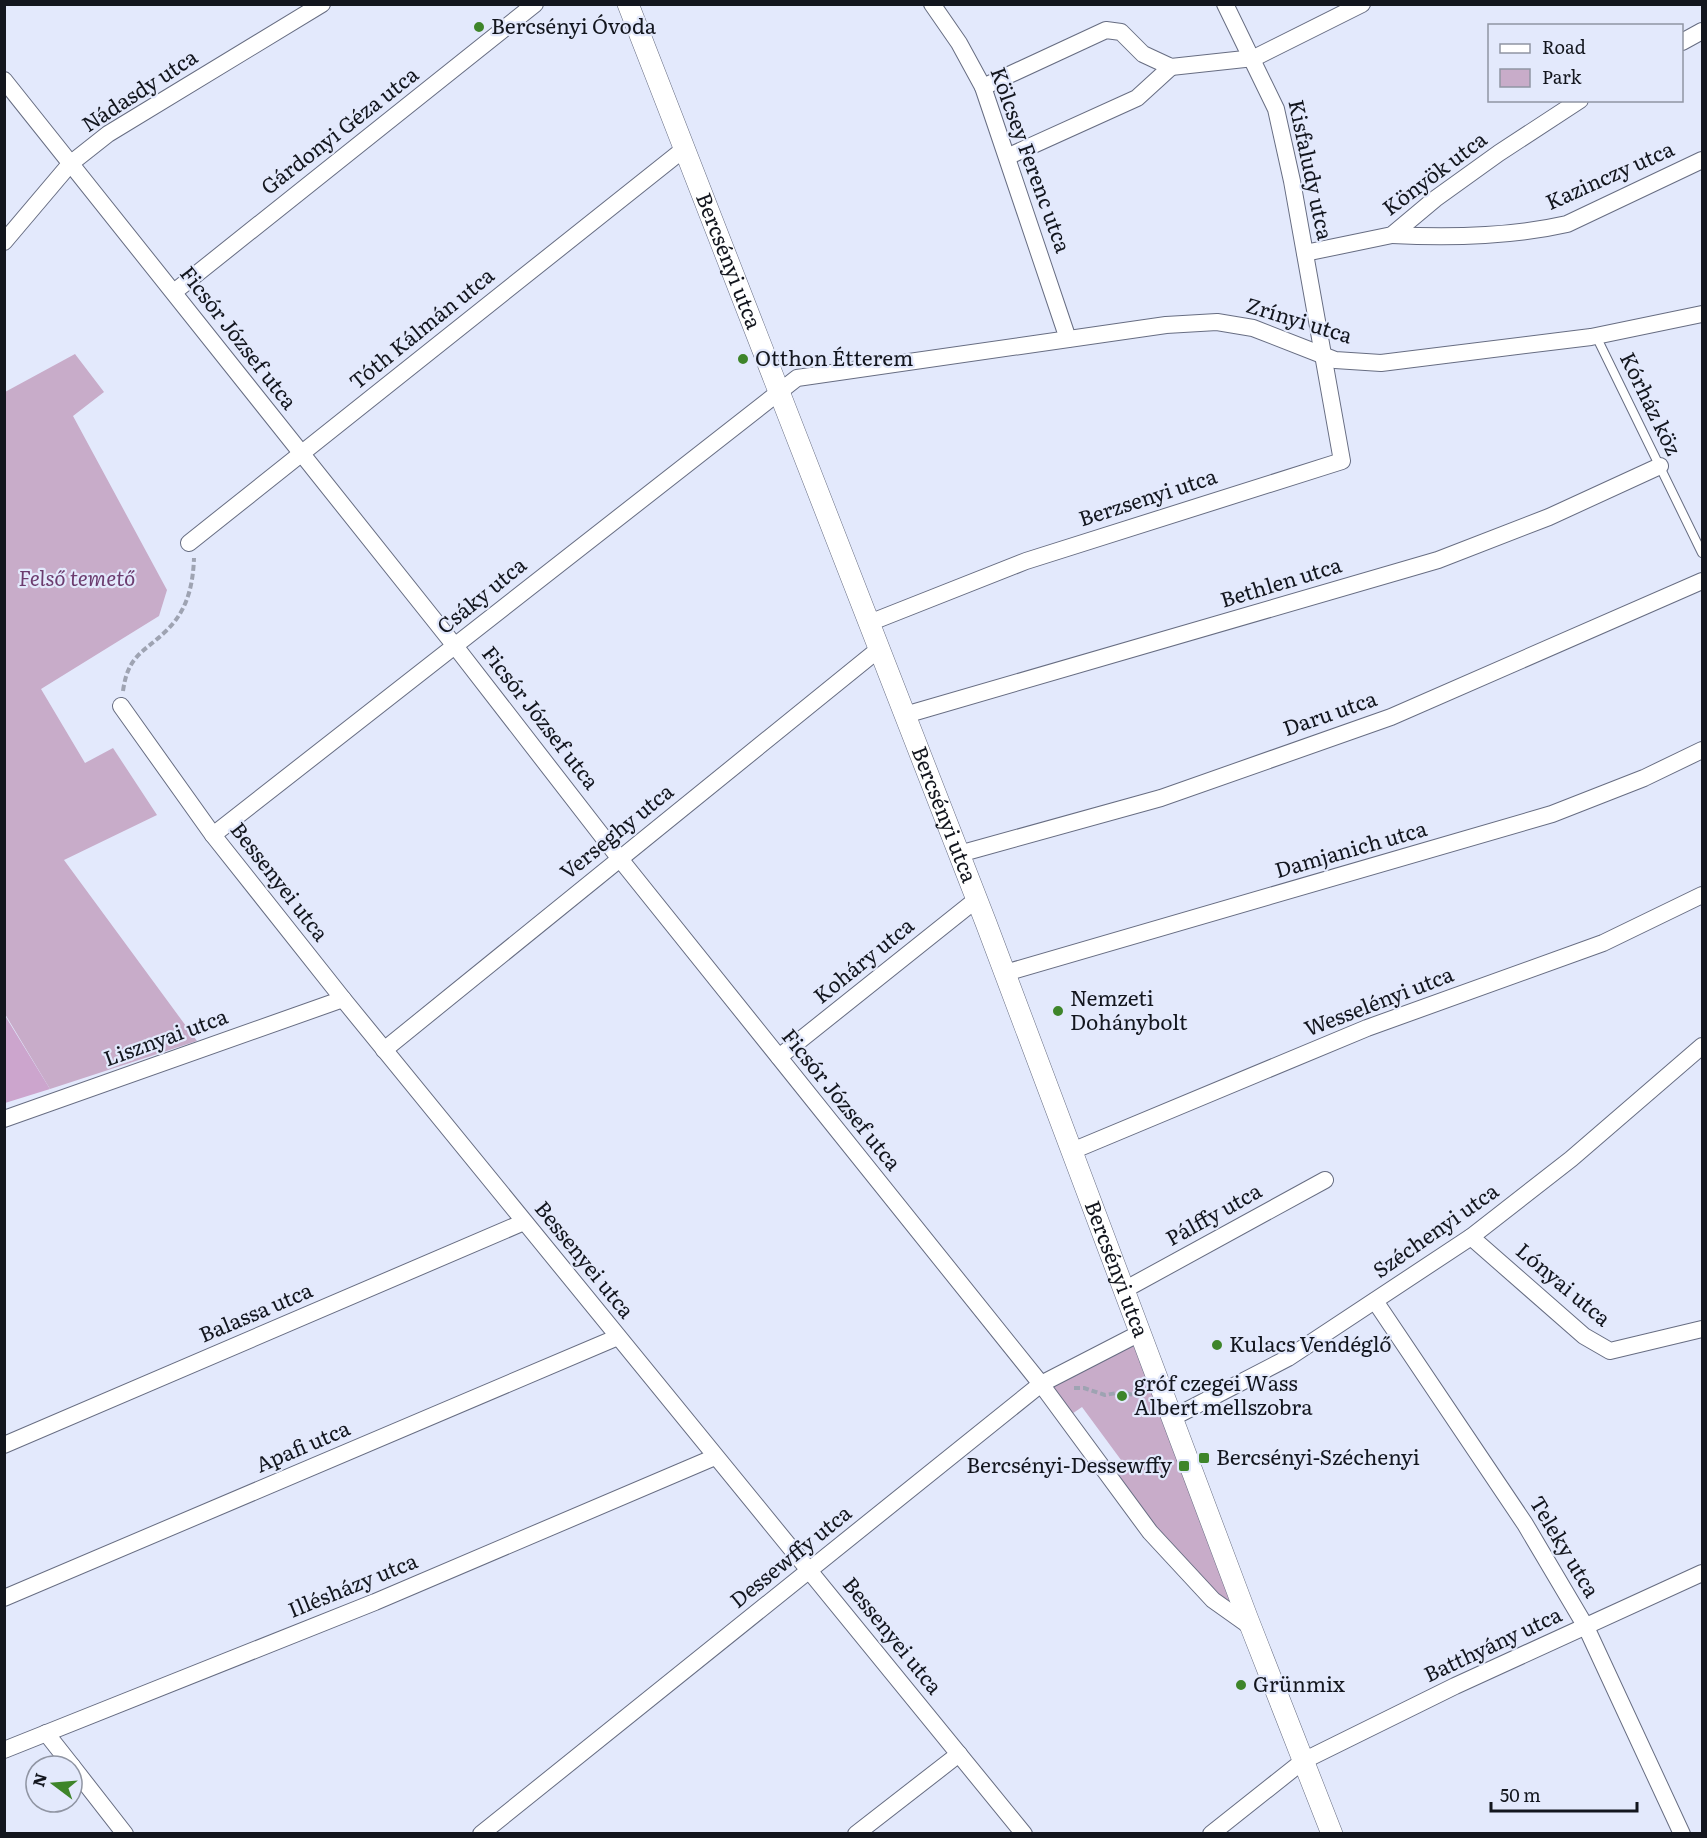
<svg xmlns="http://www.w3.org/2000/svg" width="1707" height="1838" viewBox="0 0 1707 1838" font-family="Literata,serif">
	<rect width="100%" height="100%" fill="#e3e9fc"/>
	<!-- green -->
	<g fill="#c8acc9">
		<path d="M75 354 104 392 73 416 167 590 159 616 41 689 85 763 113 748 157 815 64 860 197 1041 50 1089 5 1014V392Z"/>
		<path d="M1140 1333 1250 1626 1230 1613 1109 1476 1124 1464 1082 1407 1066 1418 1041 1384Z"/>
	</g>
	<!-- forest -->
	<path fill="#cca5cd" d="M4 1014 50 1089 5 1103H4Z"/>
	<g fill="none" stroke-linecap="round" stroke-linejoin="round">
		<!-- service casing -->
		<g stroke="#676d82" stroke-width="10">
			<path id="service" d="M1596 336 1702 553"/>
		</g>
		<!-- minor casing -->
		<g stroke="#676d82" stroke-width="18">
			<g id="minor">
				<path d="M932 4 959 43 983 87 1068 339"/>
				<path d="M1682 42 1702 31"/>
				<path d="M4 80 455 646 620 859 1041 1384 1150 1532 1213 1600 1251 1627"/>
				<path d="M983 87 1106 30 1121 32 1143 54 1171 67 1254 58 1362 4"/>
				<path d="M1009 156 1137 98 1171 67"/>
				<path d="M1392 235C1450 238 1510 237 1567 224L1702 160"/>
				<path d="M4 242 70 164 108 134 322 4"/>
				<path d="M1305 253 1392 235 1435 199 1499 153 1580 100"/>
				<path d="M174 292 535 4"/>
				<path d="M189 543 684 149"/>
				<path d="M869 623 1026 561 1342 461 1292 181 1276 109 1225 4"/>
				<path d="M121 706 213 835 343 999 1024 1834"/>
				<path d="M905 715 1438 560 1549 517 1660 466"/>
				<path d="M213 835 797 378 1166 325 1217 322 1253 328 1335 360 1381 363 1591 337 1702 314"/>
				<path d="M959 854 1161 798 1391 717 1702 581"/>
				<path d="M1005 973 1552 814 1644 778 1702 750"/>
				<path d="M384 1050 879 649"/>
				<path d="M779 1057 977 899"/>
				<path d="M4 1119 343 999"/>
				<path d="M1072 1151 1367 1028 1603 943 1702 895"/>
				<path d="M1471 1237 1584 1336 1610 1351 1702 1329"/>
				<path d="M1124 1290 1325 1180"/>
				<path d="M1375 1301 1525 1524 1586 1627 1682 1834"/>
				<path d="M1172 1418 1288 1358 1471 1237 1571 1159 1702 1046"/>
				<path d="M4 1445 524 1222"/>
				<path d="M4 1598 618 1337"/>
				<path d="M46 1733 72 1766"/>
				<path d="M4 1750 375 1602 715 1457"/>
				<path d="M72 1766 125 1834"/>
				<path d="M481 1834 1041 1384 1140 1333"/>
				<path d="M856 1834 959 1754"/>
				<path d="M1211 1834 1303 1761 1455 1686 1702 1573"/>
			</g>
		</g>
		<!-- tertiary casing -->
		<g stroke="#676d82" stroke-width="22">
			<g id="tertiary">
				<path id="s1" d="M628 4 986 923 1247 1617 1332 1834"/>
			</g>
		</g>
		<!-- path -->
		<g stroke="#9ea3b2" stroke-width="4" stroke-dasharray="6 3" stroke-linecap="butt">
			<path d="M123 691C128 655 143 653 166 631 187 611 193 586 194 558"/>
			<path d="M1074 1388H1084L1105 1395 1123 1392 1136 1396 1144 1395"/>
		</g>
		<!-- service -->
		<use href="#service" stroke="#fff" stroke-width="8"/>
		<!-- minor -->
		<use href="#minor" stroke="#fff" stroke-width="16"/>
		<!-- tertiary -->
		<use href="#tertiary" stroke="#fff" stroke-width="21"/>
	</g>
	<!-- markers -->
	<g fill="#3e852a" stroke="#e3e9fc" stroke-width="2">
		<circle cx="479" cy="27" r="6"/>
		<circle cx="743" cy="359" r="6"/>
		<circle cx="1058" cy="1011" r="6"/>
		<circle cx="1217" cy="1345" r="6"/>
		<circle cx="1122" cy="1396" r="6"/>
		<rect x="1198" y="1452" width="12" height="12" rx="3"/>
		<rect x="1178" y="1460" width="12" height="12" rx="3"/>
		<circle cx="1241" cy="1685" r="6"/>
	</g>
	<g text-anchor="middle" stroke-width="4.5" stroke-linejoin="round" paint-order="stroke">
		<!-- poi labels -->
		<g font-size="21" fill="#13161e" stroke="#e3e9fc" text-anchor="start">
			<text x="491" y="34">Bercsényi Óvoda</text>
			<text x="755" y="366">Otthon Étterem</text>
			<text x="1070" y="1006">Nemzeti<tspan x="1070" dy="24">Dohánybolt</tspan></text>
			<text x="1229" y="1352">Kulacs Vendéglő</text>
			<text x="1134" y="1391">gróf czegei Wass<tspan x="1134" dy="24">Albert mellszobra</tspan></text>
			<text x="1216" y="1465">Bercsényi-Széchenyi</text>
			<text x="1172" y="1473" text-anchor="end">Bercsényi-Dessewffy</text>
			<text x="1253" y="1692">Grünmix</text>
		</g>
		<!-- street labels -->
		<g font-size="21" fill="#13161e" stroke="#e3e9fc">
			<text transform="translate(140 91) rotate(-33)" y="7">Nádasdy utca</text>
			<text transform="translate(340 131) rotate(-38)" y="7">Gárdonyi Géza utca</text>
			<text transform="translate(1030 160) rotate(70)" y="7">Kölcsey Ferenc utca</text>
			<text transform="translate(1310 170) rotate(78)" y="7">Kisfaludy utca</text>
			<text transform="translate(1435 174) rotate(-37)" y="7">Könyök utca</text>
			<text transform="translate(1610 176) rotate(-24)" y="7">Kazinczy utca</text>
			<text dy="7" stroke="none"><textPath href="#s1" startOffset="276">Bercsényi utca</textPath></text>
			<text transform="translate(1299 321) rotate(17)" y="7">Zrínyi utca</text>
			<text transform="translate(422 329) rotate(-39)" y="7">Tóth Kálmán utca</text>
			<text transform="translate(238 338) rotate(52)" y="7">Ficsór József utca</text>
			<text transform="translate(1650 404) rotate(64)" y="7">Kórház köz</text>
			<text transform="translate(1148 498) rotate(-18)" y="7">Berzsenyi utca</text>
			<text transform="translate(1281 583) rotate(-17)" y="7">Bethlen utca</text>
			<text transform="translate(482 596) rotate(-39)" y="7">Csáky utca</text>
			<text transform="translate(1330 714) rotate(-19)" y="7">Daru utca</text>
			<text transform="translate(540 718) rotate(52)" y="7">Ficsór József utca</text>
			<text dy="7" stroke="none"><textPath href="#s1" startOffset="870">Bercsényi utca</textPath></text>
			<text transform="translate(617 832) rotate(-39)" y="7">Verseghy utca</text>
			<text transform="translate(1351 850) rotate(-16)" y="7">Damjanich utca</text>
			<text transform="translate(279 882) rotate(52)" y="7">Bessenyei utca</text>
			<text transform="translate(864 961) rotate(-39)" y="7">Koháry utca</text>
			<text transform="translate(1379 1002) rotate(-21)" y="7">Wesselényi utca</text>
			<text transform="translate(166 1038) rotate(-20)" y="7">Lisznyai utca</text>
			<text transform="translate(841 1100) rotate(51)" y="7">Ficsór József utca</text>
			<text transform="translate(1214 1215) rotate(-29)" y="7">Pálffy utca</text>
			<text transform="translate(1436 1231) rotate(-35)" y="7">Széchenyi utca</text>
			<text transform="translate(584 1260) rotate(51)" y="7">Bessenyei utca</text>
			<text dy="7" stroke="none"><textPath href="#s1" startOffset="1356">Bercsényi utca</textPath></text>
			<text transform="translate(1563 1285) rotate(40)" y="7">Lónyai utca</text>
			<text transform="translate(256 1313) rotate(-23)" y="7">Balassa utca</text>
			<text transform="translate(303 1447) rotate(-23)" y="7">Apafi utca</text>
			<text transform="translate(1564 1547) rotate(59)" y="7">Teleky utca</text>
			<text transform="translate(791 1557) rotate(-39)" y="7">Dessewffy utca</text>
			<text transform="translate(353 1586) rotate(-22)" y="7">Illésházy utca</text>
			<text transform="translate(892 1636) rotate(51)" y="7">Bessenyei utca</text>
			<text transform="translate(1493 1645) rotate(-25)" y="7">Batthyány utca</text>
		</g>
		<!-- park labels -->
		<g font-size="21" font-style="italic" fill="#6c3c6f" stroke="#e3e9fc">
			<text x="77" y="586">Felső temető</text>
		</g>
	</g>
	<!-- border -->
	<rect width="1707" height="1838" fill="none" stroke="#13161e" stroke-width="12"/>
	<!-- legend -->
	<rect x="1488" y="24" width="195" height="78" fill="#e3e9fc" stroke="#9095a3" stroke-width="1.5"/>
	<rect x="1500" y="44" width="30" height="9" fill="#ffffff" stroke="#9095a3" stroke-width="1.5"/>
	<text x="1542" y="54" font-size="18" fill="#13161e">Road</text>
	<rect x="1500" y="69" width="30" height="18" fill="#c8acc9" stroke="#9095a3" stroke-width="1.5"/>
	<text x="1542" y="84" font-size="18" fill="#13161e">Park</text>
	<!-- north arrow -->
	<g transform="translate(54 1784) rotate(286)"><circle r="28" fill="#e3e9fc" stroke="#9095a3" stroke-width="1.5"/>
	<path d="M0-4.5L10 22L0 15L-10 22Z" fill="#3e852a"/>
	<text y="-9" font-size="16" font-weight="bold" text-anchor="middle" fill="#13161e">N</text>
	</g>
	<!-- scale -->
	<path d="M1491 1802v9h146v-9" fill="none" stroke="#13161e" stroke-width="3"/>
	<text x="1500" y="1802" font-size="18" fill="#13161e" stroke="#e3e9fc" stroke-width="4.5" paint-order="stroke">50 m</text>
</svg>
